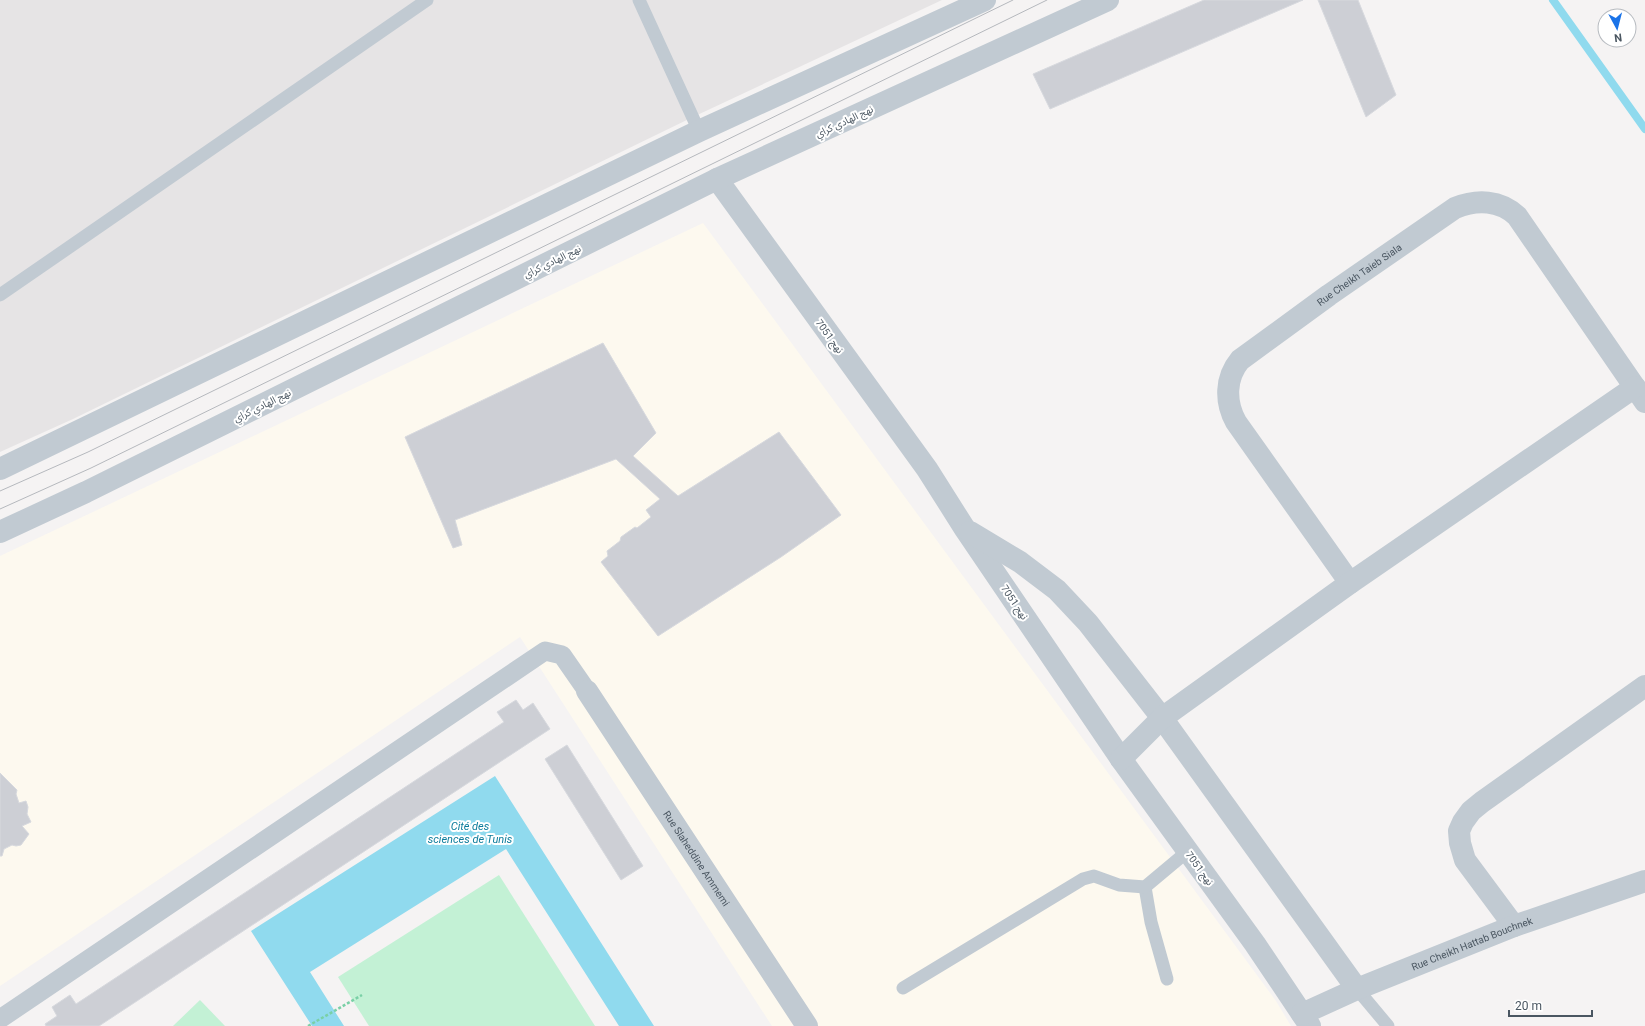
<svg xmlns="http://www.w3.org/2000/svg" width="1645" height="1026" viewBox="0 0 1645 1026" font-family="Roboto,'Noto Sans Arabic',sans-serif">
	<rect width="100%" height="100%" fill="#f5f3f3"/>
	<!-- commercial -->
	<path fill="#fdf9ef" d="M703 223 1276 1001 1291 1026H772L520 637 0 986V556Z"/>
	<!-- education -->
	<path fill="#e6e4e5" d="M0 0H942L693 117 73 419 0 452Z"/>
	<!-- green -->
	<g fill="#c3f1d5">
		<path d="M499 875 595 1026H369L338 977Z"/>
		<path d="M200 1000 225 1026H173Z"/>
	</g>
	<!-- water -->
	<path fill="#90daee" d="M495 776 654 1026H619L506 849 310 972 344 1026H312L251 931Z"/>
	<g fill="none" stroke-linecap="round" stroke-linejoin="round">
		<!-- stream -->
		<path stroke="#90daee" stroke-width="8" d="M1553 0 1645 129"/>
	</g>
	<!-- building -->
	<g fill="#cdcfd5" stroke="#d7d9de">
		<path d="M1204 0H1303L1050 109 1033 74Z"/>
		<path d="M1318 0H1358L1396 95 1366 117Z"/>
		<path d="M603 343 656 433 633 456 678 496 779 432 841 515 781 557 658 636 601 562 608 556 607 551 620 541 621 537 635 527 637 528 651 517 646 510 660 499 616 459 455 520 462 545 453 548 405 437Z"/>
		<path d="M516 700 523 710 533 703 550 729 99 1026H46L45 1024 57 1016 52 1007 70 995 76 1004 504 722 497 712Z"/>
		<path d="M567 745 643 866 621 880 545 759Z"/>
		<path d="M0 773 17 790 16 794 19 803 26 801 28 807 27 814 31 822 22 826 29 834 21 845 16 846 12 845 4 849 2 856H0Z"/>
	</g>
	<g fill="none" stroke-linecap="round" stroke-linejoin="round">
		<!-- path -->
		<path stroke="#7ad0a6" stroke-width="2.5" stroke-dasharray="3 2" stroke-linecap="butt" d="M308 1026 362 995"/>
		<!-- service -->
		<g stroke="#c1cad2" stroke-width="13">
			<path d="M639 0 699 131"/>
			<path d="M0 295 427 0"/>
			<path d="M1145 887 1151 922 1167 979"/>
			<path d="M903 988 1083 879 1094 876 1119 885 1145 887 1188 851"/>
			<path d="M1357 989 1388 1026"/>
		</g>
		<!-- pedestrian -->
		<path stroke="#c1cad2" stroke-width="19" d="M0 1019 545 651 562 655 587 691"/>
		<!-- minor -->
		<g stroke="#c1cad2" stroke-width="22">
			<path d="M717 179 927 469 965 529 1121 759 1255 944 1310 1026"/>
			<path d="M970 532 1020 562 1057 590 1088 623 1162 718 1357 989"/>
			<path id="s1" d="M1350 583 1236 422C1225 402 1225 378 1240 360L1329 295 1455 208C1477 199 1500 200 1517 216L1645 402"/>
			<path id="s2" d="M587 691 807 1026"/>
			<path d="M1121 759 1162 718 1350 583 1635 387"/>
			<path d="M1514 926 1465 860 1460 843 1459 831 1463 822 1471 811 1482 802 1645 686"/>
			<path id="s3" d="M1302 1014 1357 989 1514 926 1645 881"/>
		</g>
		<!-- tertiary -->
		<g stroke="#c1cad2" stroke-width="22">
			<path d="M0 469 699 131 985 0"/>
			<path d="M0 532 86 492 717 179 1108 0"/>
		</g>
		<!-- tram -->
		<g stroke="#b5b8bd" stroke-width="1">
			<path d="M0 491 88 452 1013 0"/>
			<path d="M0 509 91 468 1047 0"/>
		</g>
	</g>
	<g text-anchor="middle" stroke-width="4" stroke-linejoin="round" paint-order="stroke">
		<!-- street labels -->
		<g font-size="10" fill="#4a5661" stroke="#fff">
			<text transform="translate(844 121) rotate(-25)" y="4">نهج الهادي كراي</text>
			<text transform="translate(552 261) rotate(-26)" y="4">نهج الهادي كراي</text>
			<text dy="4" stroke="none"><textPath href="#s1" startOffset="410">Rue Cheikh Taieb Siala</textPath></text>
			<text transform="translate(830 336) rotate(54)" y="4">نهج 7051</text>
			<text transform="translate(262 405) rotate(-26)" y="4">نهج الهادي كراي</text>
			<text transform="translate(1015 602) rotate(56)" y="4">نهج 7051</text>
			<text dy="4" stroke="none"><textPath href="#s2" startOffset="200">Rue Slaheddine Ammemi</textPath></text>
			<text transform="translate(1200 868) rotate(54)" y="4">نهج 7051</text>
			<text dy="4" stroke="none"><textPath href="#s3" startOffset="184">Rue Cheikh Hattab Bouchnek</textPath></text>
		</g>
		<!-- water labels -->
		<g font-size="11" font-style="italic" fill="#0c7c9b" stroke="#fff">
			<text x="470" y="830">Cité des<tspan x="470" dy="13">sciences de Tunis</tspan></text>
		</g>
	</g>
	<!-- north arrow -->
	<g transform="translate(1617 28) rotate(173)"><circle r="19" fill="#ffffff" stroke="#b7bbc0"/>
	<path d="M0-3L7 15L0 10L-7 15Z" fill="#1a73e8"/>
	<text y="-6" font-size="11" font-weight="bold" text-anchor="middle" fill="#4a5661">N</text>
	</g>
	<!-- scale -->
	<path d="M1509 1010v6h83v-6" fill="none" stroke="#4a5661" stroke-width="2"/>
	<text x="1515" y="1010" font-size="12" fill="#4a5661" stroke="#ffffff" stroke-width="3" paint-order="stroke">20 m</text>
</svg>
